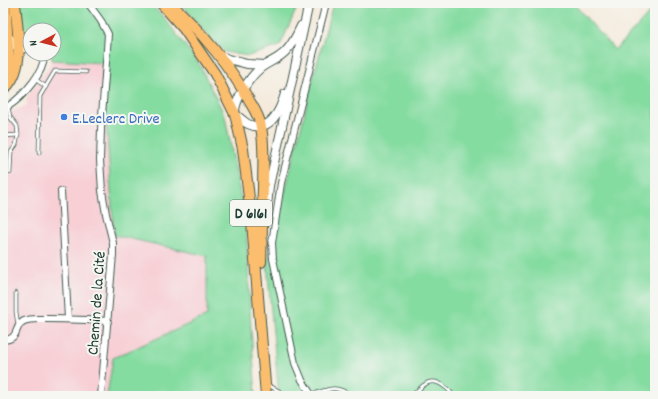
<svg xmlns="http://www.w3.org/2000/svg" width="658" height="399" viewBox="0 0 658 399" font-family="Dekko,sans-serif">
	<rect width="100%" height="100%" fill="#f6f6f2"/>
	<filter id="ink" filterUnits="userSpaceOnUse"><feTurbulence type="fractalNoise" baseFrequency=".025" numOctaves="2"/><feDisplacementMap in="SourceGraphic" scale="8" xChannelSelector="R" yChannelSelector="G"/><feConvolveMatrix kernelMatrix="1 2 1 2 8 2 1 2 1" color-interpolation-filters="sRGB"/></filter>
	<filter id="wash" filterUnits="userSpaceOnUse"><feTurbulence type="fractalNoise" baseFrequency=".012" numOctaves="4" result="noise"/><feDisplacementMap in="SourceGraphic" scale="16" xChannelSelector="R" yChannelSelector="G"/><feGaussianBlur stdDeviation="0.9" result="paint"/><feColorMatrix in="noise" values="0 0 0 0 0 0 0 0 0 0 0 0 0 0 0 0 0 1.4 0 .05"/><feComposite in="paint" operator="in"/></filter>
	<g filter="url(#wash)">
		<rect width="100%" height="100%" fill="#f5eadb"/>
		<!-- built -->
		<path fill="#f7cfd5" d="M52 60 102 63 114 235 207 255V316L113 358 107 396H3V115L27 105 26 99 48 67Z"/>
		<!-- green -->
		<g fill="#84dca0" stroke="#528c6a">
			<path d="M21 3H148L162 15 199 64 225 116 246 224 251 329 256 396H107L113 358 207 316V256L114 235 102 63 52 60 51 54H54V30H30V35L23 31Z"/>
			<path d="M181 3H299L280 46 248 56 225 52 206 34Z"/>
			<path d="M333 3H573L615 50 655 7V396H279L270 300 267 264 317 63Z"/>
		</g>
	</g>
	<g filter="url(#ink)">
		<g fill="none" stroke-linecap="round" stroke-linejoin="round">
			<!-- service casing -->
			<g stroke="#3f574d" stroke-width="4.5">
				<g id="service">
					<path d="M35 79 46 87"/>
					<path d="M8 107 10 117 17 126 18 135 16 145 11 152 10 173"/>
					<path d="M3 136 18 135"/>
					<path d="M39 153 40 96 55 71 86 72"/>
					<path d="M16 293V312L18 325"/>
					<path d="M268 385 279 391 281 396"/>
					<path d="M311 395C329 389 335 384 352 396"/>
					<path d="M412 396C422 386 430 375 445 387 448 389 451 393 454 396"/>
				</g>
			</g>
			<!-- minor casing -->
			<g stroke="#3f574d" stroke-width="8">
				<g id="minor">
					<path d="M88 3 101 21 108 34 107 49 101 129 100 160 102 191 106 214 113 243V255L101 396"/>
					<path d="M11 38 12 44 19 50 30 48"/>
					<path d="M17 39 30 44"/>
					<path d="M3 109C17 103 39 79 43 63 44 60 43 57 42 54"/>
					<path d="M61 191 68 319"/>
					<path d="M3 340C21 339 13 326 24 321 31 318 39 319 46 319 67 319 87 320 108 321"/>
					<path d="M312 396 302 380 295 363 273 259 272 243 281 183 326 3"/>
				</g>
			</g>
			<!-- tertiary casing -->
			<g stroke="#3f574d" stroke-width="10">
				<g id="tertiary">
					<path d="M219 55 228 59 247 64 264 65"/>
					<path d="M285 94C280 111 270 134 248 124 244 122 239 117 235 114 235 111 235 108 236 105 240 92 253 72 265 65 272 61 279 58 285 52 293 44 297 35 301 26"/>
					<path d="M267 207 269 186 309 3"/>
				</g>
			</g>
			<!-- primary casing -->
			<g stroke="#3f574d" stroke-width="12">
				<g id="primary">
					<path d="M161 3 184 29 215 74 235 114 243 149 252 222 266 396"/>
					<path d="M170 3C200 30 231 67 250 102 255 110 260 119 261 127 265 147 263 168 263 188 262 213 262 237 261 262"/>
					<path d="M3 77 7 71 9 58 5 3"/>
					<path d="M3 90C27 70 17 30 15 3"/>
				</g>
			</g>
			<!-- service -->
			<use href="#service" stroke="#fff" stroke-width="3"/>
			<!-- minor -->
			<use href="#minor" stroke="#fff" stroke-width="6"/>
			<!-- tertiary -->
			<use href="#tertiary" stroke="#fff" stroke-width="8"/>
			<!-- primary -->
			<use href="#primary" stroke="#fbbe6e" stroke-width="10"/>
		</g>
	</g>
	<!-- markers -->
	<circle fill="#3f7fe0" stroke="#f6f6f2" stroke-width="1.5" cx="64" cy="117" r="4"/>
	<g text-anchor="middle" stroke-width="4" stroke-linejoin="round" paint-order="stroke">
		<!-- shield labels -->
		<rect fill="#f6f6f2" stroke="#60746d" stroke-width="1" x="230" y="200" width="42" height="26" rx="3"/>
		<g font-size="15" font-weight="bold" fill="#1f3d34">
			<text x="251" y="218">D 6161</text>
		</g>
		<!-- shop labels -->
		<g font-size="16" fill="#366cbe" stroke="#f6f6f2" text-anchor="start">
			<text x="72" y="123">E.Leclerc Drive</text>
		</g>
		<!-- street labels -->
		<g font-size="16" fill="#1f3d34" stroke="#f6f6f2">
			<text transform="translate(95 303) rotate(-86)" y="6">Chemin de la Cité</text>
		</g>
	</g>
	<!-- margin -->
	<rect width="658" height="399" fill="none" stroke="#f6f6f2" stroke-width="16"/>
	<!-- north arrow -->
	<g transform="translate(42 42) rotate(263)"><circle r="19" fill="#f6f6f2" stroke="#a0aca6"/>
	<path d="M0-3L7 15L0 10L-7 15Z" fill="#c8321e"/>
	<text y="-6" font-size="11" font-weight="bold" text-anchor="middle" fill="#1f3d34">N</text>
	</g>
</svg>
